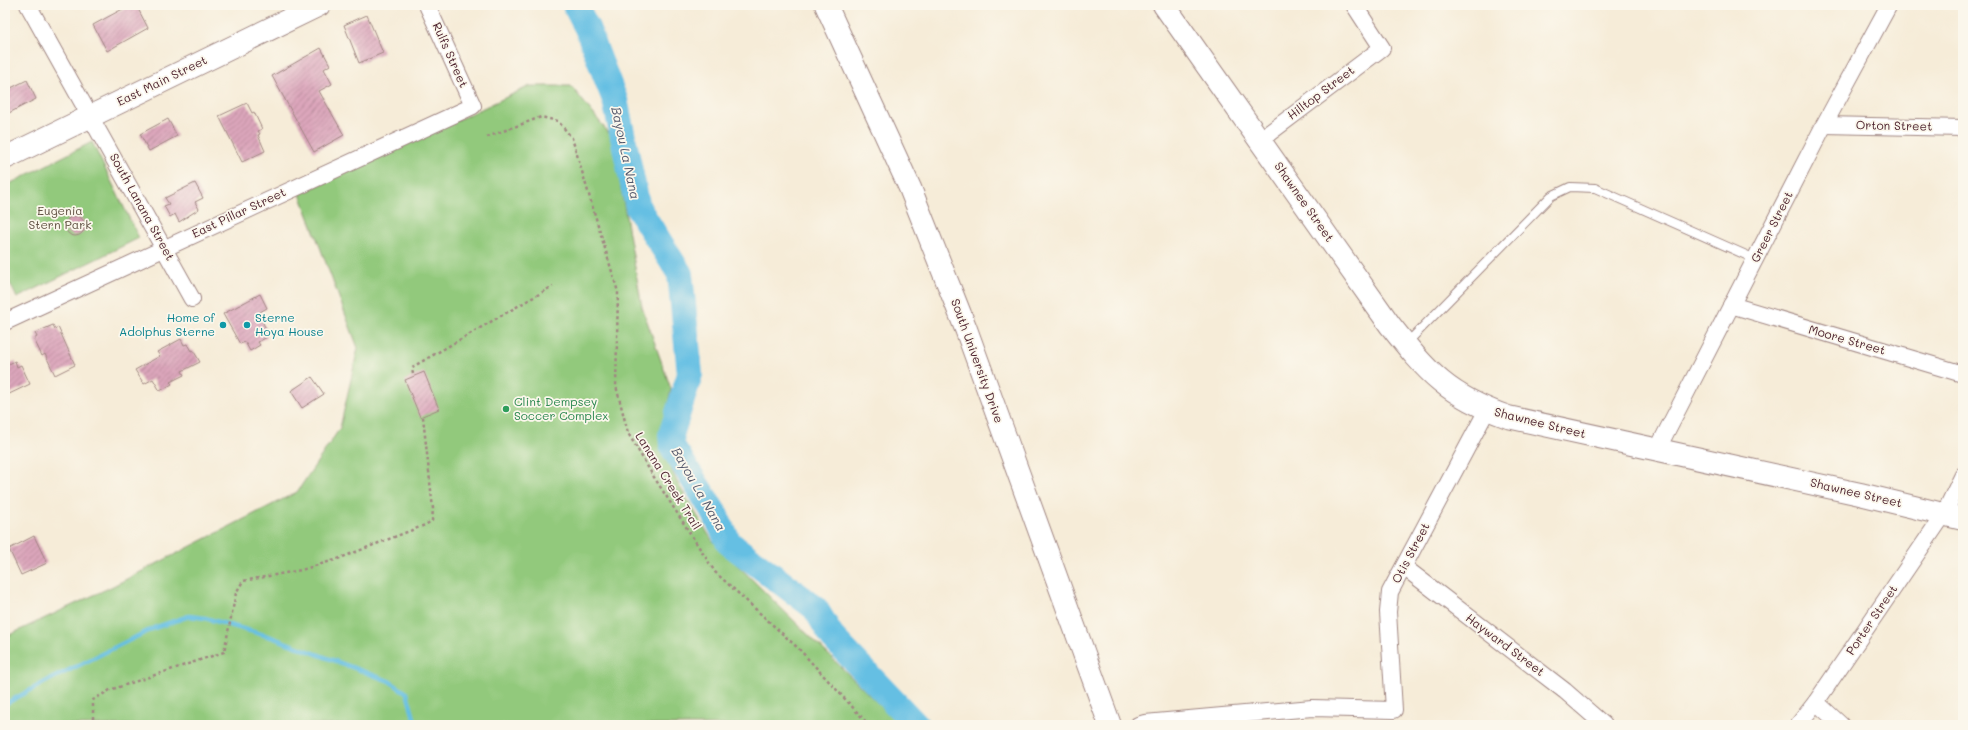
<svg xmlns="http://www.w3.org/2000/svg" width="1968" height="730" viewBox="0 0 1968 730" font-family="Mali,sans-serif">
	<defs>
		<pattern id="building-hatch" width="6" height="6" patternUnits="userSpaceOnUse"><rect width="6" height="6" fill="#dca6bb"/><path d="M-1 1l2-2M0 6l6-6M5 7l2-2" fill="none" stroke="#b48798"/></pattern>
	</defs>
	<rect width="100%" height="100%" fill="#fbf7ec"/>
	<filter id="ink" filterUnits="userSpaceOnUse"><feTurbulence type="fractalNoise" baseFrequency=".025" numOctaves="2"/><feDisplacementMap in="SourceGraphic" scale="8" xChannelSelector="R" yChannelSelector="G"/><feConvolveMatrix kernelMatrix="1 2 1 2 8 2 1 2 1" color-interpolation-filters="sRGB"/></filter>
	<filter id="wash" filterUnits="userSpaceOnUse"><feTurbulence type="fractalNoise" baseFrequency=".012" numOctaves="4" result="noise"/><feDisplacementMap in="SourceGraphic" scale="16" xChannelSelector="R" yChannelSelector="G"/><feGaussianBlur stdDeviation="0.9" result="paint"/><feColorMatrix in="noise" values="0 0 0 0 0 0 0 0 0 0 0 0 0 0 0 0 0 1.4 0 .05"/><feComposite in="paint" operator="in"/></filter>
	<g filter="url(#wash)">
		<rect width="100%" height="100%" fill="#f6ecd8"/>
		<!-- green -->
		<g fill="#92c97c" stroke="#6e7454">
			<path d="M530 86H571L612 137 642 307 671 389 660 443 678 484 712 540 900 725H5V637L113 586 297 492 340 428 358 348 300 194Z"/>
			<path d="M92 142 139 238 17 298 5 273V186Z"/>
		</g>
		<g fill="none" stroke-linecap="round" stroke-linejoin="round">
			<!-- stream -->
			<path stroke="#65bfe3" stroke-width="4.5" d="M5 704 49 680 154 628 189 616 205 618 271 637 389 681 407 693 416 725"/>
			<!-- river -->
			<path stroke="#65bfe3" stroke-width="26" d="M575 5 587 28 615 100 638 208 680 274 690 374 671 435 672 446 715 514 729 543 815 608 833 638 916 725"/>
		</g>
		<g id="blocks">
			<!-- building -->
			<g fill="url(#building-hatch)">
				<path d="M130 5H136L148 28 107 51 93 25Z"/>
				<path d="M367 15 383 53 359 63 344 25Z"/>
				<path d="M321 48 330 65 324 69 332 84 319 91 344 135 314 152 272 76Z"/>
				<path d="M27 80 36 99 5 115V91Z"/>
				<path d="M247 103 252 113 254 112 262 129 258 131 260 134 258 135 265 151 242 162 219 116Z"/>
				<path d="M168 119 177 136 149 151 140 134Z"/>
				<path d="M195 183 203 198 195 202 199 209 179 222 175 214 170 217 164 206 169 204 165 198Z"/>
				<circle cx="75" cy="226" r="10"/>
				<path d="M260 294 267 308 258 313 267 331 264 332 267 337 258 342 260 345 250 351 245 342 240 344 223 314Z"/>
				<path d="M53 325 55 329 58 327 75 365 55 375 45 354 42 356 34 339 37 337 35 333Z"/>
				<path d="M181 339 184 345 187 344 191 351 193 350 200 362 182 371 184 375 170 382 172 384 160 391 153 379 144 384 135 370 160 356 157 352Z"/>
				<path d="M15 361 17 367 21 365 30 384 5 396V366Z"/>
				<path d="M424 372 439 409 420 417 405 380Z"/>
				<path d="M312 377 324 394 302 408 291 391Z"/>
				<path d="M34 536 47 563 21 575 9 549Z"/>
			</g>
		</g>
	</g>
	<g filter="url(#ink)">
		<use href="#blocks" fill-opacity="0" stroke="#a08682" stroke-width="1"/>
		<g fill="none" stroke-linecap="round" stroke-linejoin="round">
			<!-- lane casing -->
			<g stroke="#a08682" stroke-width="10">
				<path id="lane" d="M1406 344 1551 196 1570 187 1595 188 1755 259"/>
			</g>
			<!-- street casing -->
			<g stroke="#a08682" stroke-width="18">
				<g id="street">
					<path d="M28 5 192 299"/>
					<path d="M1824 125 1963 128"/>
					<path d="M1260 140 1382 48 1354 5"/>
					<path d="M1731 305 1963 374"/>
					<path d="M5 322 473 106 427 5"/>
					<path d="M1657 450 1824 125 1889 5"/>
					<path d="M1404 567 1565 691 1604 725"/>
					<path d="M1816 702 1841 725"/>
					<path d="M1138 725 1145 723 1312 708 1394 710 1388 612 1390 592 1487 410"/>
					<path d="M1798 725 1816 702 1944 514 1963 475"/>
				</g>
			</g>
			<!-- secondary casing -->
			<g stroke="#a08682" stroke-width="24">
				<g id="secondary">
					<path d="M826 5 910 188 966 329 1110 725"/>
					<path d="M1164 5 1390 325C1428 373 1448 396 1508 417L1860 494 1963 519"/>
				</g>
			</g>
			<!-- primary casing -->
			<g stroke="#a08682" stroke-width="24">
				<path id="primary" d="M5 158 319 5"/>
			</g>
			<!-- path -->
			<g stroke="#a08682" stroke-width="2.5" stroke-dasharray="3 3" stroke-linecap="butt">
				<path d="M487 137 541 117 558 121 572 138 618 292 616 386 628 433 652 474 715 572 799 649 869 725"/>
				<path d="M413 374 412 370 414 366 553 286"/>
				<path d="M93 725V700L110 690 224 652 236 593 243 581 301 570 335 560 425 525 432 521 433 509 423 417"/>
			</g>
			<!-- lane -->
			<use href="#lane" stroke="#fff" stroke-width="8"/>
			<!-- street -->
			<use href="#street" stroke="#fff" stroke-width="16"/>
			<!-- secondary -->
			<use href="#secondary" stroke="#fff" stroke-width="22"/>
			<!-- primary -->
			<use href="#primary" stroke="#fff" stroke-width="22"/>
		</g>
	</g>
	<!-- markers -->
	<g fill="#0f9aa8" stroke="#fbf7ec" stroke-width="1.5">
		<circle cx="223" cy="325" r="4"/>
		<circle cx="247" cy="325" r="4"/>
	</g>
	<circle fill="#2e9e5b" stroke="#fbf7ec" stroke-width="1.5" cx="506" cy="409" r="4"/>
	<g text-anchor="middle" stroke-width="3.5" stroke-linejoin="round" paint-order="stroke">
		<!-- street labels -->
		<g font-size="12" fill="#4a1f2b" stroke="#fbf7ec">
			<text transform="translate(450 55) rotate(66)" y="4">Rulfs Street</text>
			<text transform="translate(162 81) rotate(-26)" y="4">East Main Street</text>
			<text transform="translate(1321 93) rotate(-37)" y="4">Hilltop Street</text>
			<text transform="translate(1894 126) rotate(1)" y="4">Orton Street</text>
			<text transform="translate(1304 202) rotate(55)" y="4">Shawnee Street</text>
			<text transform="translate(142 207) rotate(61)" y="4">South Lanana Street</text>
			<text transform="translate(239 213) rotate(-25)" y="4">East Pillar Street</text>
			<text transform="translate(1772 227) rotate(-63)" y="4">Greer Street</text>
			<text transform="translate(1847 340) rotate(16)" y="4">Moore Street</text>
			<text transform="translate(977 361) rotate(70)" y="4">South University Drive</text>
			<text transform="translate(1540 423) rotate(14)" y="4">Shawnee Street</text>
			<text transform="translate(668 481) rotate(58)" y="4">Lanana Creek Trail</text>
			<text transform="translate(1856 493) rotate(13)" y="4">Shawnee Street</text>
			<text transform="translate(1411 553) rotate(-62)" y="4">Otis Street</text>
			<text transform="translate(1872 620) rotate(-56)" y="4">Porter Street</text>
			<text transform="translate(1505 645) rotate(37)" y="4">Hayward Street</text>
		</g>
		<!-- park labels -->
		<g font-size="12" fill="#605243" stroke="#fbf7ec">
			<text x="60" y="215">Eugenia<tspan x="60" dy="14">Stern Park</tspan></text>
		</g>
		<!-- culture labels -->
		<g font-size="12" fill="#0d838f" stroke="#fbf7ec" text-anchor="end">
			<text x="215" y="322">Home of<tspan x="215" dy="14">Adolphus Sterne</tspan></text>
			<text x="255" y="322" text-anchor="start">Sterne<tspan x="255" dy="14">Hoya House</tspan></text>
		</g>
		<!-- leisure labels -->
		<g font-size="12" fill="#27864d" stroke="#fbf7ec" text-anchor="start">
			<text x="514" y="406">Clint Dempsey<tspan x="514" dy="14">Soccer Complex</tspan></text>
		</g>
		<!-- water labels -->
		<g font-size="13" font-style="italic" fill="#53576b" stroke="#fbf7ec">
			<text transform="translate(626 153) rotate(78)" y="5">Bayou La Nana</text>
			<text transform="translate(699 489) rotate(60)" y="5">Bayou La Nana</text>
		</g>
	</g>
	<!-- margin -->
	<rect width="1968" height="730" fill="none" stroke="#fbf7ec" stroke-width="20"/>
</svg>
